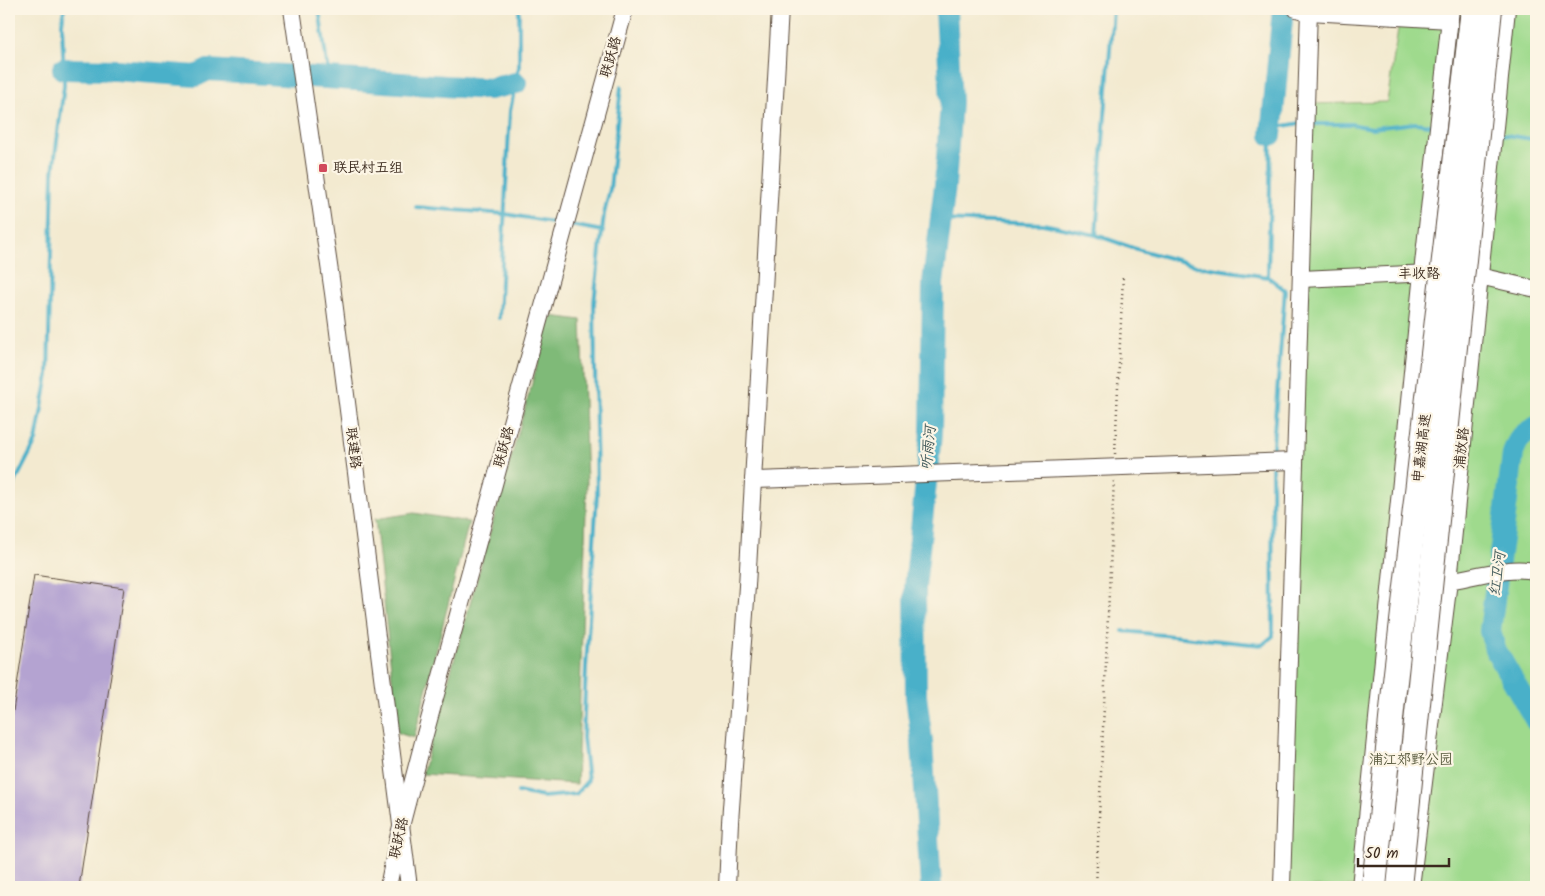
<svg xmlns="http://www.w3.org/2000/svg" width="1545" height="896" font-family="Kalam,'LXGW WenKai TC',sans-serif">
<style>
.green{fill:#9fda8d;stroke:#6d8256}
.forest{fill:#7fba78;stroke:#5d724b}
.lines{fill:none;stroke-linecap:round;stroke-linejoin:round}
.stream{stroke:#4ab0c9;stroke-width:4}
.river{stroke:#4ab0c9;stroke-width:22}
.building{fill:#b4a3d1}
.minor-casing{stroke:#574739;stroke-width:18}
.path{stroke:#574739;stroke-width:2.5;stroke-dasharray:1 4;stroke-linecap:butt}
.minor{stroke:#fff;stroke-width:16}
.highway-bridge-casing{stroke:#574739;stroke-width:26;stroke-linecap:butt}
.highway-bridge{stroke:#fff;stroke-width:24}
.poi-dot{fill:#d1495b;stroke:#fcf5e5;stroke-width:2}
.labels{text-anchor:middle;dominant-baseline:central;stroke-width:4.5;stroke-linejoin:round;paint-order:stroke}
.street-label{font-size:14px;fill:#3b2a1e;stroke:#fcf5e5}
.poi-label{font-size:14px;fill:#3b2a1e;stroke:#fcf5e5;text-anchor:start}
.park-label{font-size:14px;fill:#54563a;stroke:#fcf5e5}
.water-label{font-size:15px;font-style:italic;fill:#40595a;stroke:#fcf5e5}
</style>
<rect width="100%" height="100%" fill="#fcf5e5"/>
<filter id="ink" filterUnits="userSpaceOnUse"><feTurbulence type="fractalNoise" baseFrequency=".02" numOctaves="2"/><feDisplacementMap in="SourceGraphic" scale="10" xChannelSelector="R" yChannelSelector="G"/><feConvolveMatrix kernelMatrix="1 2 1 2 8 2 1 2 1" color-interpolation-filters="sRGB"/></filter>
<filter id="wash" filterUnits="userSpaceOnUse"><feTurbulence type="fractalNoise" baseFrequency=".0096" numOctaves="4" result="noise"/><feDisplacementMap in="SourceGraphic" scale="20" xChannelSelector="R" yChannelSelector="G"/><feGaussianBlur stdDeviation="1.12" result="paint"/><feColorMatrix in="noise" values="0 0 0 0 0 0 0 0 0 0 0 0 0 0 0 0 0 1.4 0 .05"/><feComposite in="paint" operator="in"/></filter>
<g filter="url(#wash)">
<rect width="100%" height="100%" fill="#f3ead0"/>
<path class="green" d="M 1401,9 L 1536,9 L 1536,887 L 1279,887 L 1310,104 L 1387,102 Z"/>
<g class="forest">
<path d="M 551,316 L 581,320 L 587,482 L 577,784 L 422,774 Z"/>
<path d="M 414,513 L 469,522 L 414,738 L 398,733 L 375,519 Z"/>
</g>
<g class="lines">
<g class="stream">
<path d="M 319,9 L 329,78"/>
<path d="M 1310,124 L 1350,124 L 1372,128 L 1416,123 L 1435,126"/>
<path d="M 1499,134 L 1532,139 L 1536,137"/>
<path d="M 416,207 L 505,214 L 563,224"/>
<path d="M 941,220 L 1043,224 L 1096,235 L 1133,248 L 1198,266 L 1268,277 L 1271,135 L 1278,127 L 1301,123"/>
<path d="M 570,225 L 603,231"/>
<path d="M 1096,235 L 1113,9"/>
<path d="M 1268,277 L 1285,290 L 1272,458"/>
<path d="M 499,318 L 510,111 L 519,67 L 519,9"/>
<path d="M 9,505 L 13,486 L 36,441 L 48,375 L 53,173 L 64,85 L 62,23 L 64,9"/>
<path d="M 1123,631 L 1262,645 L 1273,636 L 1272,467"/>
<path d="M 518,792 L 543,797 L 576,794 L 588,780 L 583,738 L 586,667 L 597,494 L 594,303 L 604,214 L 610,189 L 621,87"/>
</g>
<g class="river">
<path d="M 63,69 L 115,70 L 196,76 L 208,70 L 238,72 L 489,89 L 516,83"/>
<path d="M 1271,135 L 1283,9"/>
<path d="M 1536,427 C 1522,434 1517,439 1513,454 L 1490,631 L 1495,649 L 1536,721"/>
<path d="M 931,887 L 922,742 L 916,696 L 915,588 L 931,434 L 933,283 L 945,185 L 951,102 L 946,9"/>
</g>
</g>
<g id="blocks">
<path class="building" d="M 34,575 L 124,588 L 79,887 L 34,887 L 9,884 L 9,737 Z"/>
</g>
</g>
<g filter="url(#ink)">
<use href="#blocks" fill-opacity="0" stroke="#574739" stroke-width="1"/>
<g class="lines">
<g class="minor-casing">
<g id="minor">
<path d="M 292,9 L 333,293 L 409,887"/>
<path d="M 1296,9 L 1309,12 L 1450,20"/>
<path d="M 1470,276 L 1479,276 L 1536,289"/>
<path d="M 1301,279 L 1431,273"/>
<path d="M 753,480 L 1295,461"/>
<path d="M 1449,581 C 1473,577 1514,564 1536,572 L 1536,574"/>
<path d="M 388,887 L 398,838 L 424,738 L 625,9"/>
<path d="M 727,887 L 730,822 L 747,586 L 780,9"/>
<path d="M 1282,887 L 1309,9"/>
<path d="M 1360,887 L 1422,273 L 1451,9"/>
<path d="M 1411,887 L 1449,581 L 1507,9"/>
</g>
</g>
<g class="path">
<path d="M 1115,454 L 1123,276"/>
<path d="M 1096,887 L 1114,479"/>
</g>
<use href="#minor" class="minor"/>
<g class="highway-bridge-casing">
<g id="highway-bridge">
<path d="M 1374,887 L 1394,690 L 1473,9"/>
<path d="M 1399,887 L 1490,9"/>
</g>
</g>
<use href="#highway-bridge" class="highway-bridge"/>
</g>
</g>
<rect class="poi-dot" x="318" y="163" width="10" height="10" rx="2.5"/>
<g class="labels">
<g class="street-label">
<text transform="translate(611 57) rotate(-74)">联跃路</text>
<text x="1419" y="274">丰收路</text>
<text transform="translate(504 447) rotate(-75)">联跃路</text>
<text transform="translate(353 448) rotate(83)">联建路</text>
<text transform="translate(1422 448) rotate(-83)">申嘉湖高速</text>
<text transform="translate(1462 448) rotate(-84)">浦放路</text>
<text transform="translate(399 838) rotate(-77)">联跃路</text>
</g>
<g class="poi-label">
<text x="333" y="168">联民村五组</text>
</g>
<g class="park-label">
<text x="1411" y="760">浦江郊野公园</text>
</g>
<g class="water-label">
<text transform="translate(929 448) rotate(-85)">听雨河</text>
<text transform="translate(1498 574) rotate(-83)">红卫河</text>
</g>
</g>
<rect width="1545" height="896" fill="none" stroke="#fcf5e5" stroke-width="30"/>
<path d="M1358 858v8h91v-8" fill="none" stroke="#3b2a1e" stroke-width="2.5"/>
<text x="1365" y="858" font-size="15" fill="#3b2a1e" stroke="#fcf5e5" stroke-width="4" paint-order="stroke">50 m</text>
</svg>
